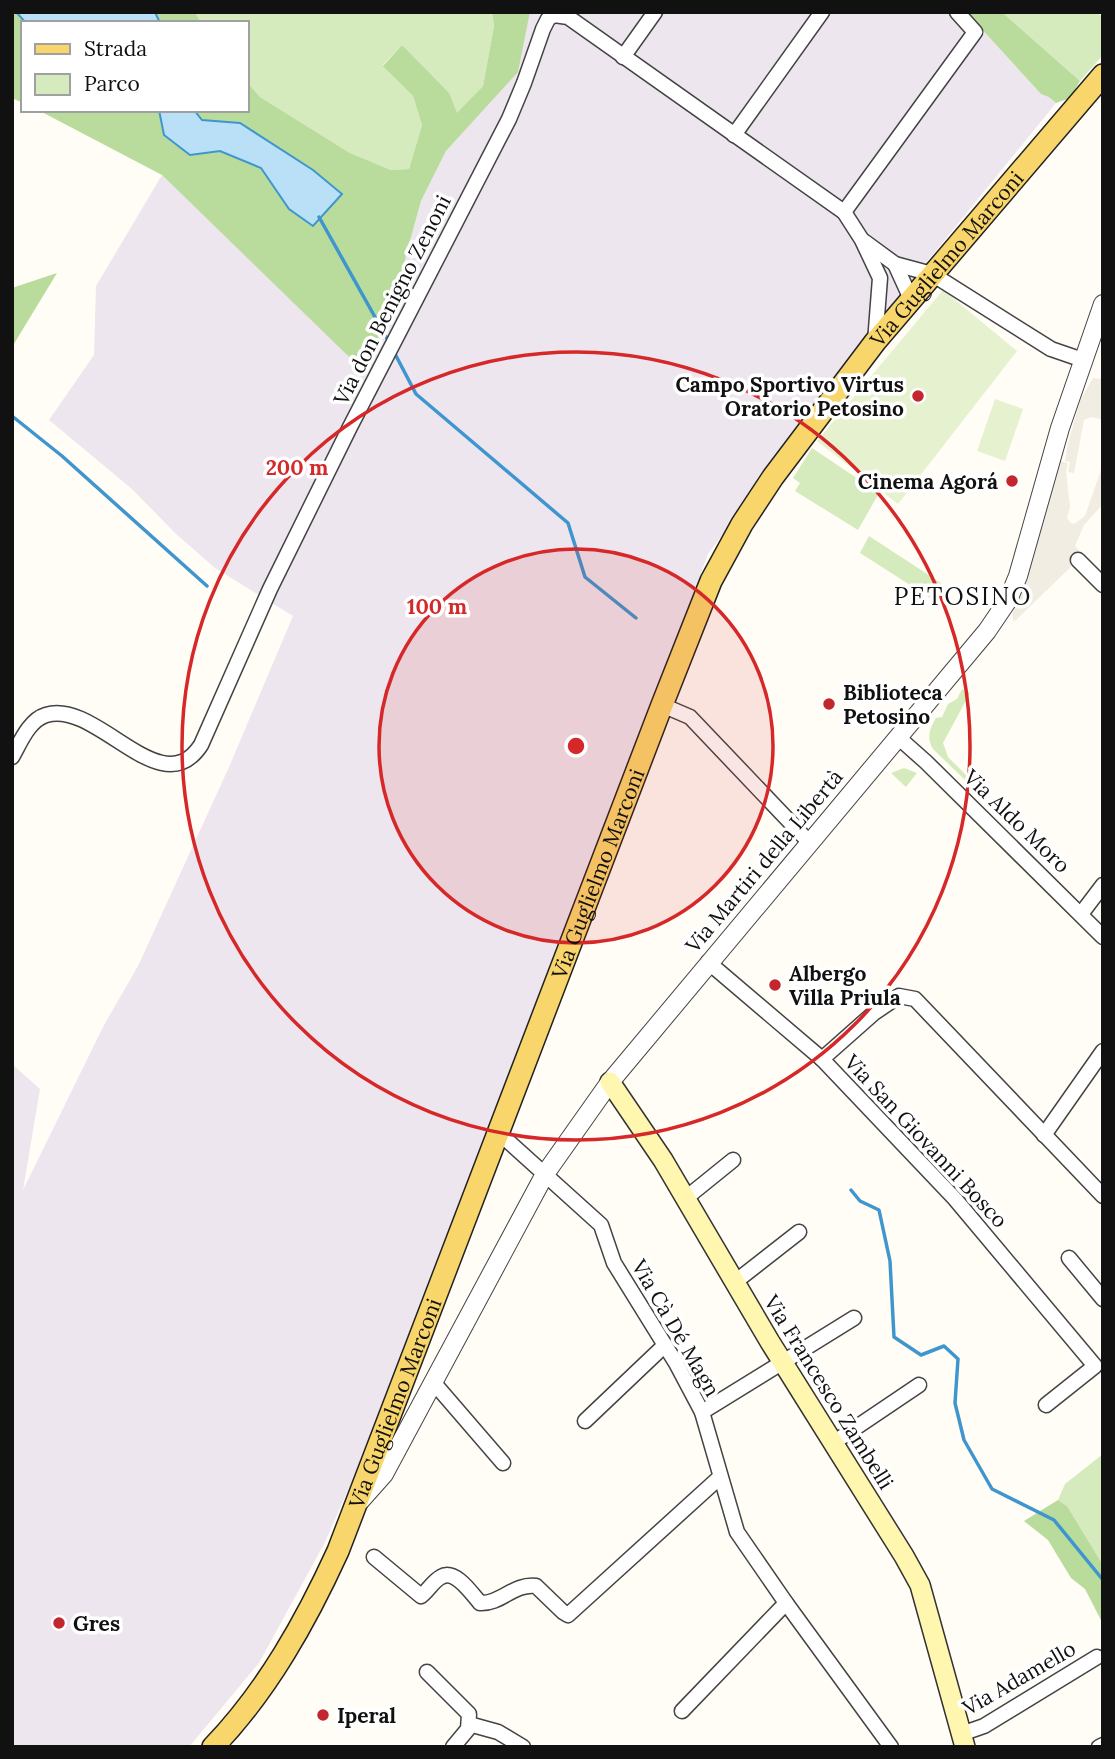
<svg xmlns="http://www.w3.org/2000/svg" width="1115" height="1759" font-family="Lora,serif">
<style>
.industrial{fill:#eee6ef}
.green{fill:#d5ebbd}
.forest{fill:#b9dc9c}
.pitch{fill:#e6f2cf}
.plaza{fill:#f1ede2}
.water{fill:#b9e0f7;stroke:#3f96cf;stroke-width:2}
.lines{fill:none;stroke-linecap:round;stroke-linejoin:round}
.stream{stroke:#3f96cf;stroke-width:3.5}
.minor-casing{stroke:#444;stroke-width:17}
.tertiary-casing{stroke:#444;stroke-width:20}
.secondary-casing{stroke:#333;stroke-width:22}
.primary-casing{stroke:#222;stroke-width:24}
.minor{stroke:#fff;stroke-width:14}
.tertiary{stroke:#fff;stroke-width:18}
.secondary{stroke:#fff6b0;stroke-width:19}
.primary{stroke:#f9d66b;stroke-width:21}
.ring{fill:none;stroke:#d62828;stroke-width:3.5}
.poi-dot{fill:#c4262e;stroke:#fff;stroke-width:2.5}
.labels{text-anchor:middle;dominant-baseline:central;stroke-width:7;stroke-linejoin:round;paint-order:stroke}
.street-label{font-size:21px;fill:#111;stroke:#fff}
.poi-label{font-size:21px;font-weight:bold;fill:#111;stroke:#fff;text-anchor:start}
.quarter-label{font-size:24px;letter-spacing:2px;fill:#111;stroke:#fff}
.centre{fill:#d62828;stroke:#fff;stroke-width:3.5}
.ring-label{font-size:21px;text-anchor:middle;font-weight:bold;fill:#d62828;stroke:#fff;stroke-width:7;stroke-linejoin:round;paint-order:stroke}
</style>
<rect width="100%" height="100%" fill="#fffdf5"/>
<path class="industrial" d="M 530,12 L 966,12 L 1041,94 L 1049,96 L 1056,103 L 926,263 L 708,554 L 379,1421 L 324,1544 L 259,1663 L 189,1747 L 12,1747 L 12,1064 L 40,1089 L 23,1190 L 104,1025 L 138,966 L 229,767 L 293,616 L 215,568 L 175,533 L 132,489 L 49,420 L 94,355 L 96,286 L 162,175 L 361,367 L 399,295 L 406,255 L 421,201 L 446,151 L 517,72 Z"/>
<g class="green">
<path d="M 195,12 L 492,12 L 494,26 L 483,86 L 457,114 L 402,45 L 383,65 L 413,96 L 422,125 L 409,169 L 391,170 L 350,153 L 260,97 L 247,82 L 247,23 L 201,23 Z"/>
<path d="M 1002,12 L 1097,12 L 1103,18 L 1103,55 L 1080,81 Z"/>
<path d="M 812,448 L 879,493 L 858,530 L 795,491 L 800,483 L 793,478 Z"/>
<path d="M 869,536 L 944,585 L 935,601 L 860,553 Z"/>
<path d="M 962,689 L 970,693 L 943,743 L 948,757 L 969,778 L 966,781 L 933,749 C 926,738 930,728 936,718 L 942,717 L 948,704 L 957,699 Z"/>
<path d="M 904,768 L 917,773 L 906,787 L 891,773 Z"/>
<path d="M 1103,1454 L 1103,1565 L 1067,1506 L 1058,1500 L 1065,1484 Z"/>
</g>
<g class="forest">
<path d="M 12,12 L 16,12 L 26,23 L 23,23 L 23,103 L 12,98 Z"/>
<path d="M 155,12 L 195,12 L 201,23 L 160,23 Z"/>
<path d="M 492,12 L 530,12 L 518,72 L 446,151 L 421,201 L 406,255 L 399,295 L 368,367 L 361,367 L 344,352 L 162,175 L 38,110 L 159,110 L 164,135 L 190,155 L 220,151 L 261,168 L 289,209 L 313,226 L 341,194 L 313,170 L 240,123 L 202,120 L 194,110 L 247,110 L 247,82 L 260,97 L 350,153 L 391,170 L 409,169 L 422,125 L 413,96 L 383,66 L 402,45 L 449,93 L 457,113 L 483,86 L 494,26 Z"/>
<path d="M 966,12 L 1002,12 L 1080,81 L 1070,98 L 1056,103 L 1049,97 L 1041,94 Z"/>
<path d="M 57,273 L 12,347 L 12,288 Z"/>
<path d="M 1058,1500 L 1067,1506 L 1103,1565 L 1103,1624 L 1085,1589 L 1071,1578 L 1048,1540 L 1024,1521 Z"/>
</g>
<g class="pitch">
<path d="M 943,290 L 1017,351 L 898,504 L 817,441 Z"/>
<path d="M 995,399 L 1023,409 L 1005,461 L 977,451 Z"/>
</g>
<g class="plaza">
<path d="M 1093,378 L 1103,379 L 1103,420 L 1091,417 L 1084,420 L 1074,473 L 1068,472 L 1070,462 L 1065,461 L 1068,443 L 1080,401 Z"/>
<path d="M 1060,461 L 1068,463 L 1066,471 L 1070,507 L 1067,518 L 1071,523 L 1074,524 L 1085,516 L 1103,464 L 1103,504 L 1084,525 L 1075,546 L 1080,551 L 1077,555 L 1076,562 L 1014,622 L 1012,615 Z"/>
</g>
<g class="water">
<path d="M 16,12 L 155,12 L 160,23 L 26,23 Z"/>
<path d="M 159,110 L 194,110 L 202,120 L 240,123 L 313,170 L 342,194 L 313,226 L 289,209 L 261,168 L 220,151 L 190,155 L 164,135 Z"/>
</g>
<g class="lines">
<g class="stream">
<path d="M 319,217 L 389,342"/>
<path d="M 394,352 L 416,394 L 568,523 L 585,577 L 636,618"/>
<path d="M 12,416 L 62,456 L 207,586"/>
<path d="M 851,1190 L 860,1201 L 879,1210 L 890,1261 L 894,1337 L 921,1355 L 944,1346 L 958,1359 L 955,1403 L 964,1440 L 992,1489 L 1054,1520 L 1103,1580"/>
</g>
<g class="minor-casing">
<g id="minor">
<path d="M 623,57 L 655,12"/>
<path d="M 734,135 L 822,12"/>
<path d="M 844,212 L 975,32 L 957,12"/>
<path d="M 865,242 L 895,264 L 932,274 L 1051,349 L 1083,360"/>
<path d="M 895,264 L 911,299"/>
<path d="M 1078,560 L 1103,585"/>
<path d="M 662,705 L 690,717 L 809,842"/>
<path d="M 899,738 L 926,762 L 1103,937"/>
<path d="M 12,757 C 20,743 29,720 46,715 C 97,699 161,806 201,745 L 270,589 L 350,427 L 509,119 L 524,83 L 543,29 L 548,19 L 554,15 L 568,17 L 844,212 L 862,240 L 880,278 L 875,342"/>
<path d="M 1081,914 L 1103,885"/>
<path d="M 708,962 L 822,1059 L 955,1199 L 1095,1366 L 1046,1405"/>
<path d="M 822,1059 L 874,1013 L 899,996 L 915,999 L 1103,1196"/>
<path d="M 499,1133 L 601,1225 L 614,1263 L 676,1363 L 702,1412 L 737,1532 L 786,1603 L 891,1747"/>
<path d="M 1044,1135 L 1103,1051"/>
<path d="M 686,1198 L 733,1160"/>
<path d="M 1069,1258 L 1103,1299"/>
<path d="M 735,1282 L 799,1232"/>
<path d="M 434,1383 L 503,1463"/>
<path d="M 702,1412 L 854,1318"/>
<path d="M 585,1421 L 665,1345"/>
<path d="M 833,1443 L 919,1385"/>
<path d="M 374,1557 L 421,1596 C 428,1591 433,1581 441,1577 C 455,1568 472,1594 480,1603 C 501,1604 514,1583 536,1586 L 563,1612 L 568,1615 L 720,1477"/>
<path d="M 427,1672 L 469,1714 L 468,1729 L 453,1747"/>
<path d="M 682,1711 L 786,1603"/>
<path d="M 469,1724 L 498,1732 L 523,1747"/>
<path d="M 961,1734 L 984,1726 L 1097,1657"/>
<path d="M 1099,1747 L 1103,1745"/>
</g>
</g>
<g class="tertiary-casing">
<path id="tertiary" d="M 360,1501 L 384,1474 L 545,1174 L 610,1082 L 987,631 L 1008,600 L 1018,576 L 1060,428 L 1103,304"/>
</g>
<g class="secondary-casing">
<path id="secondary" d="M 610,1082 L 663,1160 L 770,1342 L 904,1556 L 920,1585 L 965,1747"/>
</g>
<g class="primary-casing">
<g id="primary">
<path id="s1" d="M 213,1747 C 267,1691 306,1621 338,1551 L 662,705 L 711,581 L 742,524 L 773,477 L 875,342 L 1103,75"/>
</g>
</g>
<use href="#minor" class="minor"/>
<use href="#tertiary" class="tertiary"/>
<use href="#secondary" class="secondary"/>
<use href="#primary" class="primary"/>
</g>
<circle cx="576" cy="746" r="197" fill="#d62828" fill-opacity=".12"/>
<g class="ring">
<circle cx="576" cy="746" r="197"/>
<circle cx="576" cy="746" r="394"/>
</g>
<g class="poi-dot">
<circle cx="918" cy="396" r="7"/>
<circle cx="1012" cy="481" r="7"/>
<circle cx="829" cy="704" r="7"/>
<circle cx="775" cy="985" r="7"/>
<circle cx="59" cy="1623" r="7"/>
<circle cx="323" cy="1715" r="7"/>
</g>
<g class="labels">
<g class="street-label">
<text stroke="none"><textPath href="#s1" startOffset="1673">Via Guglielmo Marconi</textPath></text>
<text transform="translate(392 300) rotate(-63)">Via don Benigno Zenoni</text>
<text transform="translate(1017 821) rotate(44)">Via Aldo Moro</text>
<text transform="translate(764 861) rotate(-50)">Via Martiri della Libertà</text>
<text stroke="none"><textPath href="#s1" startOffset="959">Via Guglielmo Marconi</textPath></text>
<text transform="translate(926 1141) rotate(47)">Via San Giovanni Bosco</text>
<text transform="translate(676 1328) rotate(60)">Via Cà Dé Magn</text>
<text transform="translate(829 1392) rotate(58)">Via Francesco Zambelli</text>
<text stroke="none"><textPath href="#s1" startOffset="392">Via Guglielmo Marconi</textPath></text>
<text transform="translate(1019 1678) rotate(-30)">Via Adamello</text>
</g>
<g class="poi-label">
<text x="904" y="384" text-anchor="end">Campo Sportivo Virtus<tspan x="904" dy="24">Oratorio Petosino</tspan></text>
<text x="998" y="481" text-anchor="end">Cinema Agorá</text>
<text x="843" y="692">Biblioteca<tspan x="843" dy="24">Petosino</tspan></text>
<text x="789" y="973">Albergo<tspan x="789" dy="24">Villa Priula</tspan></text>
<text x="73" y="1623">Gres</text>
<text x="337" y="1715">Iperal</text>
</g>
<g class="quarter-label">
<text x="963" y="596">PETOSINO</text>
</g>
</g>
<circle cx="576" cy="746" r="10" class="centre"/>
<g class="ring-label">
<text x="297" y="475">200 m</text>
<text x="437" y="614">100 m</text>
</g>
<rect width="1115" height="1759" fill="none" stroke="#111111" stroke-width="28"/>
<rect x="21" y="21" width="228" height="91" fill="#ffffff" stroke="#a0a0a0" stroke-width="2"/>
<rect x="35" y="44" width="35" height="10" fill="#f9d66b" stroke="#a0a0a0" stroke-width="2"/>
<text x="84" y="56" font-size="21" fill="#111111">Strada</text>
<rect x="35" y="74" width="35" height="21" fill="#d5ebbd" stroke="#a0a0a0" stroke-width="2"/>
<text x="84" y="91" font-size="21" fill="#111111">Parco</text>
</svg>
